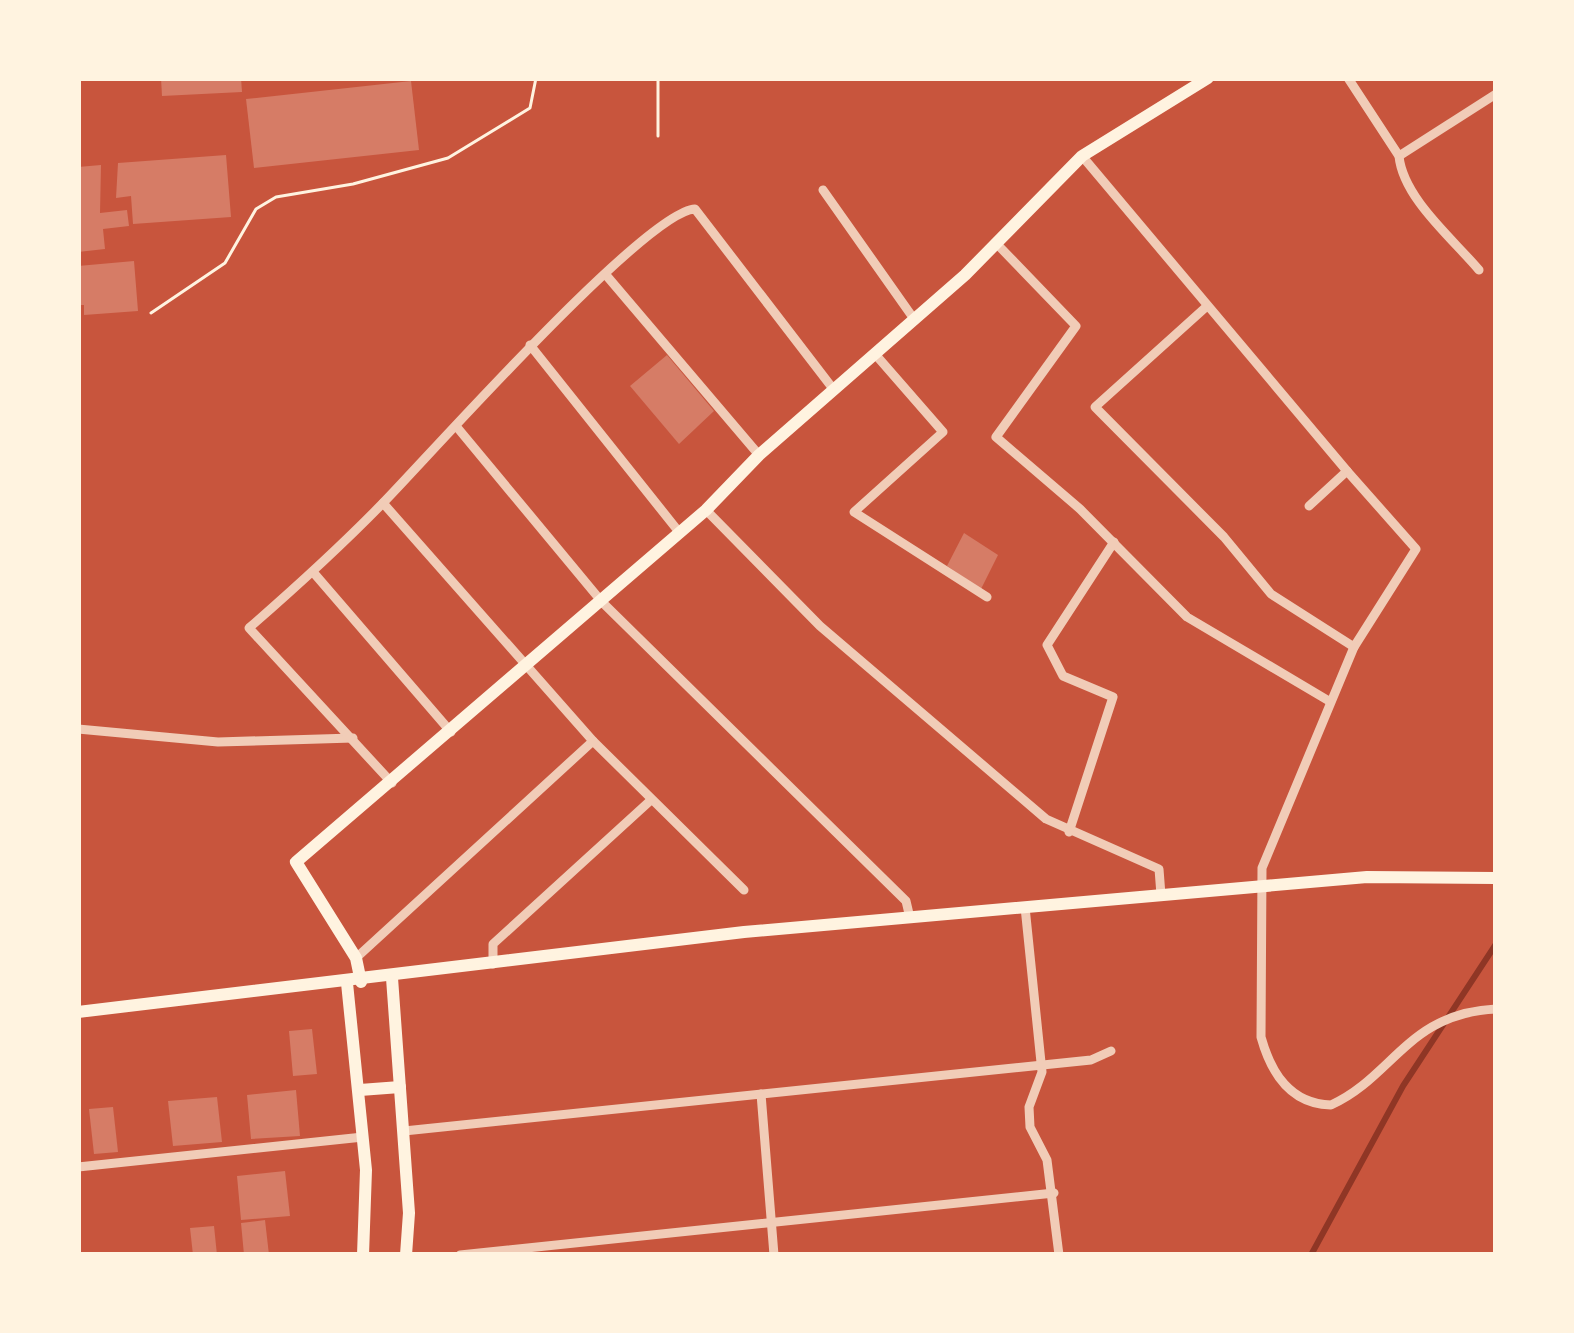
<svg xmlns="http://www.w3.org/2000/svg" width="1574" height="1333" font-family="Roboto,sans-serif">
<style>
.lines{fill:none;stroke-linecap:round;stroke-linejoin:round}
.stream{stroke:#8f3625;stroke-width:6}
.building{fill:#d67c66}
.path{stroke:#fff3e0;stroke-width:3}
.minor{stroke:#f1ccb7;stroke-width:9}
.secondary{stroke:#fff3e0;stroke-width:12}
</style>
<rect width="100%" height="100%" fill="#c8553d"/>
<g class="lines">
<path class="stream" d="M 1311,1255 L 1403,1086 L 1496,944"/>
</g>
<g class="building">
<path d="M 161,78 L 241,78 L 242,92 L 162,96 Z"/>
<path d="M 411,81 L 419,150 L 254,168 L 246,99 Z"/>
<path d="M 226,155 L 231,217 L 133,224 L 131,196 L 116,198 L 118,163 Z"/>
<path d="M 101,165 L 100,213 L 127,210 L 129,226 L 103,229 L 105,249 L 78,252 L 78,167 Z"/>
<path d="M 134,261 L 138,311 L 84,315 L 84,305 L 78,305 L 78,266 Z"/>
<path d="M 667,355 L 714,411 L 679,444 L 630,386 Z"/>
<path d="M 964,533 L 998,555 L 981,589 L 947,566 Z"/>
<path d="M 312,1029 L 317,1074 L 293,1076 L 289,1031 Z"/>
<path d="M 296,1090 L 300,1136 L 251,1139 L 247,1095 Z"/>
<path d="M 217,1097 L 222,1142 L 173,1146 L 168,1101 Z"/>
<path d="M 113,1107 L 118,1152 L 94,1154 L 89,1109 Z"/>
<path d="M 285,1171 L 290,1216 L 241,1220 L 237,1176 Z"/>
<path d="M 265,1220 L 269,1255 L 244,1255 L 241,1223 Z"/>
<path d="M 214,1226 L 217,1255 L 193,1255 L 190,1228 Z"/>
</g>
<g class="lines">
<g class="path">
<path d="M 658,78 L 658,136"/>
<path d="M 151,313 L 225,263 L 256,209 L 276,197 L 353,184 L 448,158 L 530,108 L 536,78"/>
</g>
<g class="minor">
<path d="M 1348,78 L 1399,156 C 1403,198 1453,239 1479,270"/>
<path d="M 1082,156 L 1347,471 L 1309,506"/>
<path d="M 1399,156 L 1496,94"/>
<path d="M 823,190 L 914,319"/>
<path d="M 996,243 L 1076,326 L 996,437 L 1080,509 L 1187,617 L 1329,701"/>
<path d="M 606,275 L 759,455"/>
<path d="M 1206,307 L 1095,407 L 1224,537 L 1271,594 L 1354,647 L 1416,549 L 1347,471"/>
<path d="M 530,345 L 679,532"/>
<path d="M 875,354 L 943,432 L 854,512 L 987,597"/>
<path d="M 456,426 L 602,602 L 906,901 L 910,918"/>
<path d="M 383,503 L 593,741 L 744,890"/>
<path d="M 706,510 L 820,626 L 1046,819 L 1159,869 L 1161,895"/>
<path d="M 313,572 L 451,732"/>
<path d="M 1354,647 L 1262,868 L 1261,1037 C 1271,1073 1290,1104 1331,1105 C 1393,1077 1408,1013 1496,1009"/>
<path d="M 78,729 L 218,742 L 353,738"/>
<path d="M 392,783 L 249,628 C 295,588 340,547 383,503 C 430,455 646,211 695,209 L 834,390"/>
<path d="M 1069,832 L 1113,697 L 1063,676 L 1047,645 L 1114,542"/>
<path d="M 1025,907 L 1042,1072 L 1029,1107 L 1030,1127 L 1047,1160 L 1059,1255"/>
<path d="M 356,958 L 593,741"/>
<path d="M 493,964 L 493,944 L 651,800"/>
<path d="M 761,1094 L 774,1255"/>
<path d="M 404,1131 L 1091,1060 L 1111,1051"/>
<path d="M 78,1167 L 363,1137"/>
<path d="M 460,1255 L 1054,1193"/>
</g>
<g class="secondary">
<path d="M 392,978 L 409,1213 L 406,1255"/>
<path d="M 361,982 L 356,958 L 296,862 L 706,510 L 759,455 L 965,275 L 1082,156 L 1208,78"/>
<path d="M 347,983 L 366,1170 L 363,1255"/>
<path d="M 78,1012 L 744,932 L 1367,877 L 1496,878"/>
<path d="M 360,1090 L 400,1087"/>
</g>
</g>
<rect width="1574" height="1333" fill="none" stroke="#fff3e0" stroke-width="162"/>
</svg>
